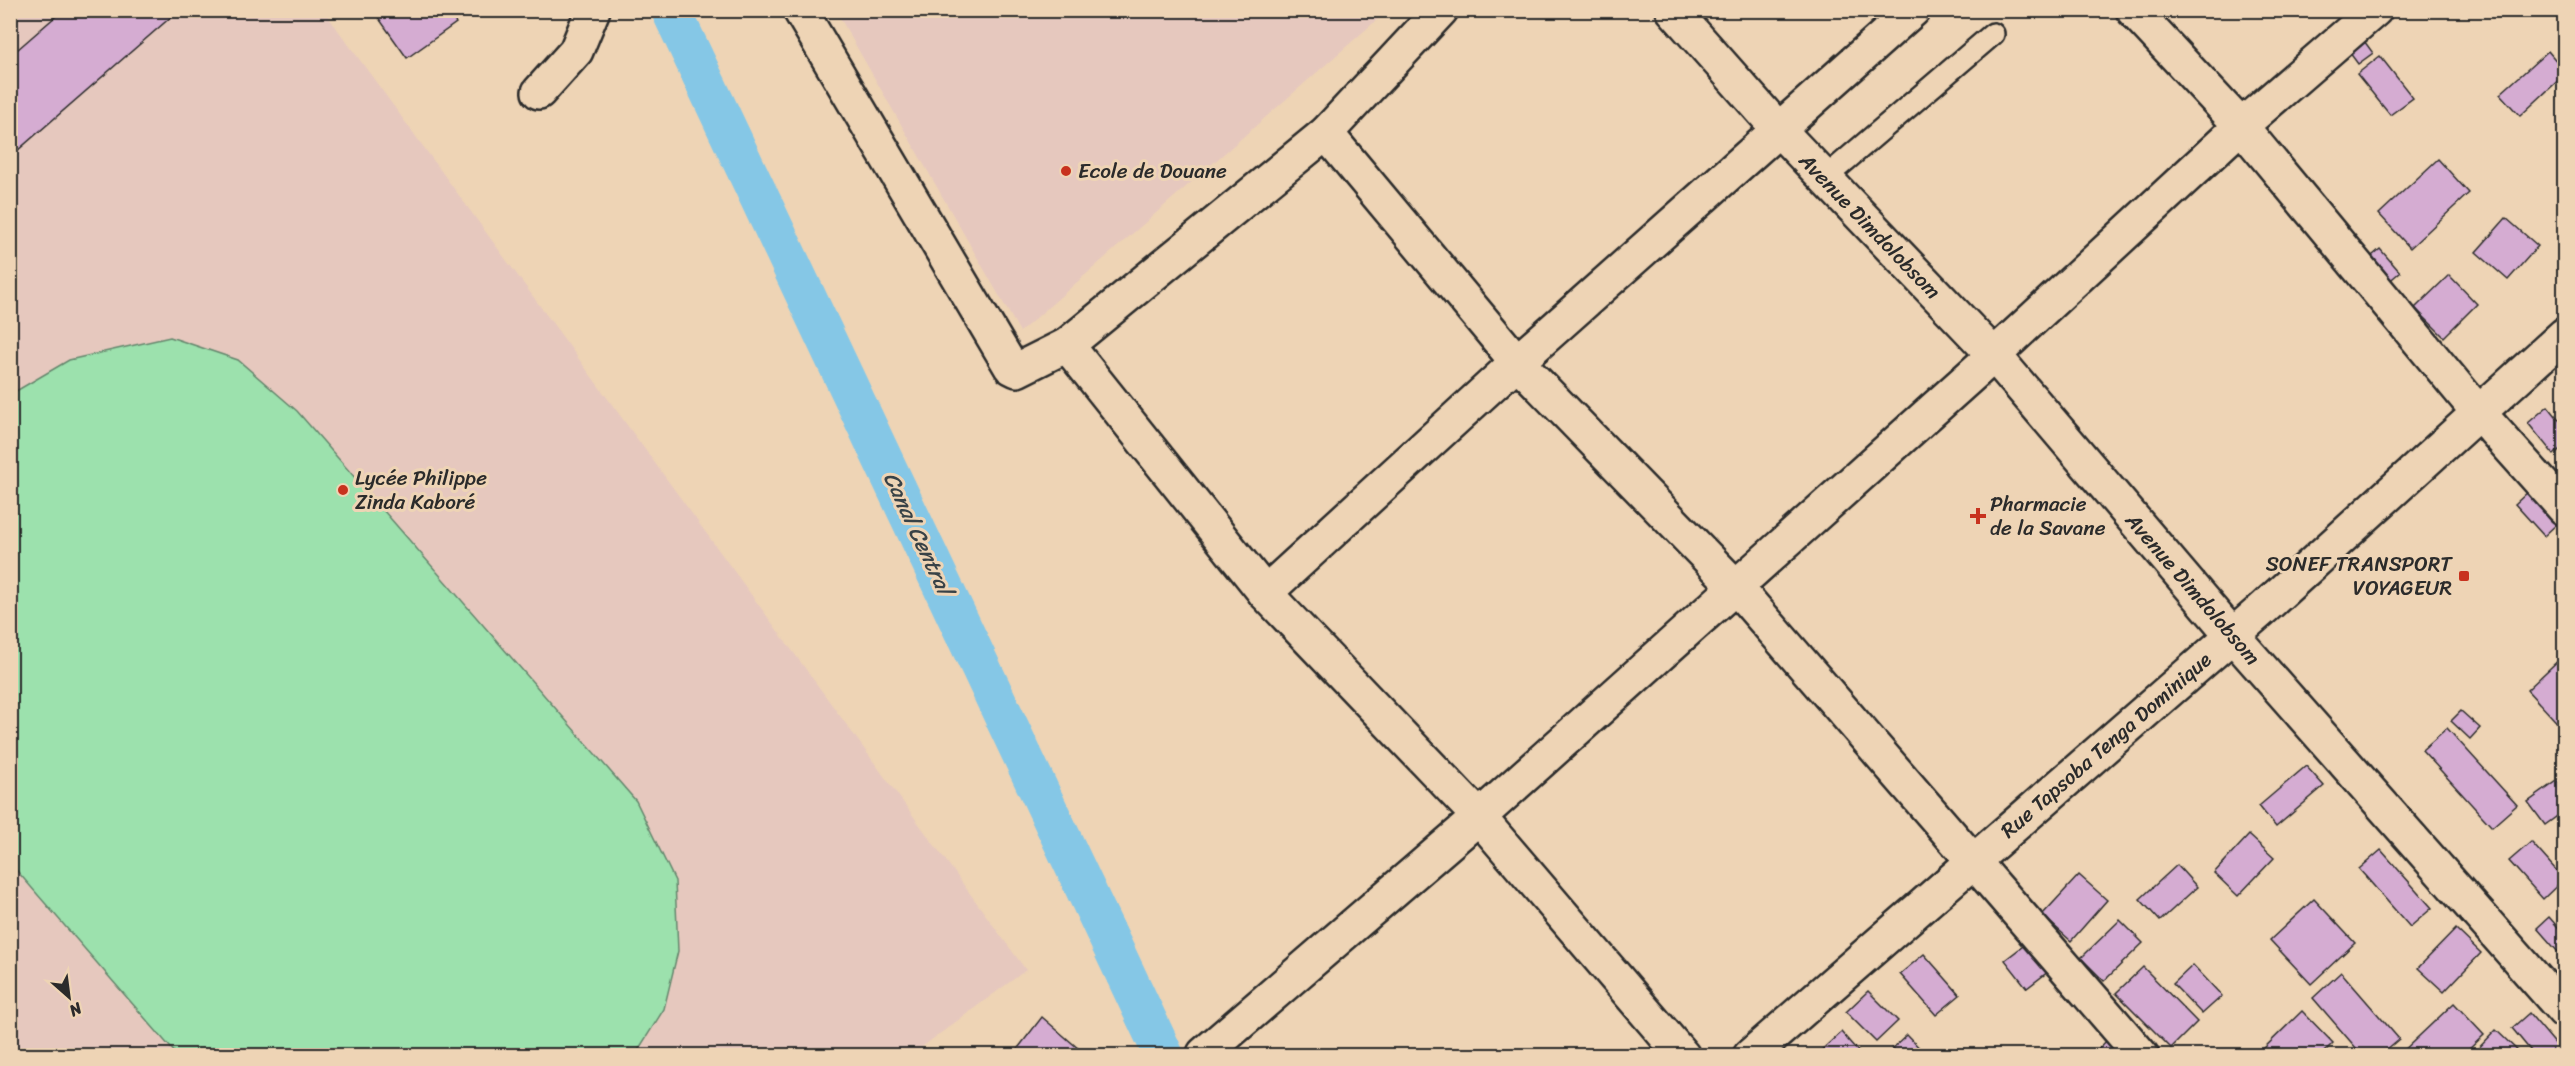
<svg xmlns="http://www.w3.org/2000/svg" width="2575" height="1066" font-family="Sriracha,sans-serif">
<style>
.built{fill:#e6c8be}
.green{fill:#9ce1ad;stroke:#64866c;stroke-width:1.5}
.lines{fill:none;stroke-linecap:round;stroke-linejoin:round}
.canal{stroke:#85c7e6;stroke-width:40}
.building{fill:#d5acd2;stroke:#2b2b2b;stroke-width:1.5}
.service-casing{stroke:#2b2b2b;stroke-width:26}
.minor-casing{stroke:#2b2b2b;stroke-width:38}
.service{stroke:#eed4b5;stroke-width:21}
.minor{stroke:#eed4b5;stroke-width:33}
.poi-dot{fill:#c8321e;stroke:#eed4b5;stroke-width:2}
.labels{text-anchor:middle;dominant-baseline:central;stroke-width:6;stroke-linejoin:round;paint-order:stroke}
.poi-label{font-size:21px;fill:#2b2b2b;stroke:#eed4b5;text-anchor:start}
.street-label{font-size:21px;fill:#2b2b2b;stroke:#eed4b5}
.water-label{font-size:22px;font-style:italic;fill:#384247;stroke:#eed4b5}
</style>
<rect width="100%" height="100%" fill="#eed4b5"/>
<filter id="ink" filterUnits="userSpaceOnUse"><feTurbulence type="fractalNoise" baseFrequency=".0167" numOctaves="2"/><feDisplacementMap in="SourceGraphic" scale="12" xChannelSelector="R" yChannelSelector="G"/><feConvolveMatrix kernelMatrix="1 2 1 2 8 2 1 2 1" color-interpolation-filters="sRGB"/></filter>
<g filter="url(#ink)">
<g class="built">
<path d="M 10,11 L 324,11 L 1026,970 L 911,1055 L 11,1055 Z"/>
<path d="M 836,11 L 1387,11 L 1020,332 Z"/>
</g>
<path class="green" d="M 170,337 L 238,360 L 297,411 L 636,801 L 675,881 L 678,951 L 664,1009 L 635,1055 L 177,1055 L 11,864 L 11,394 L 69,360 Z"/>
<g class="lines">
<path class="canal" d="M 671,10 L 1164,1056"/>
</g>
<g class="building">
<path d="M 63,10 L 179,10 L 10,157 L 10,56 Z"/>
<path d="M 373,10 L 455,10 L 450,14 L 456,23 L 407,58 Z"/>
<path d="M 2359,34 L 2373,53 L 2358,64 L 2344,45 Z"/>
<path d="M 2548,51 L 2564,70 L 2564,75 L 2520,116 L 2500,94 Z"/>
<path d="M 2380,56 L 2413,98 L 2390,115 L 2357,74 Z"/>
<path d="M 2438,159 L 2469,193 L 2410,248 L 2379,214 Z"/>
<path d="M 2506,218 L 2538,246 L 2508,280 L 2476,252 Z"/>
<path d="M 2380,249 L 2400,272 L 2386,284 L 2366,261 Z"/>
<path d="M 2449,275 L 2477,304 L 2444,337 L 2415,308 Z"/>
<path d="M 2548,406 L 2564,426 L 2564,445 L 2554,455 L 2528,423 Z"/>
<path d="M 2529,491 L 2558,523 L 2544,536 L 2515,504 Z"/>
<path d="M 2564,655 L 2564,730 L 2527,690 Z"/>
<path d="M 2461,711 L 2480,728 L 2470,739 L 2451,721 Z"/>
<path d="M 2447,728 L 2517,805 L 2492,827 L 2422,750 Z"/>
<path d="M 2306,766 L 2324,786 L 2276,827 L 2259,806 Z"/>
<path d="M 2564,776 L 2564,811 L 2545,825 L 2528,802 Z"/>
<path d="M 2249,835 L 2274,858 L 2238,896 L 2214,873 Z"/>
<path d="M 2531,842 L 2564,879 L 2543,899 L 2509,861 Z"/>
<path d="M 2381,850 L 2432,908 L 2410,927 L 2359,869 Z"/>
<path d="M 2177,865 L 2197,887 L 2160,921 L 2140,899 Z"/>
<path d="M 2079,875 L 2107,900 L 2071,941 L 2042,915 Z"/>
<path d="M 2314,899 L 2355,943 L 2311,984 L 2270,940 Z"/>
<path d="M 2549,917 L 2564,934 L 2564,946 L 2558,952 L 2537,928 Z"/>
<path d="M 2120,920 L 2143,943 L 2104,981 L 2081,958 Z"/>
<path d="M 2456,929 L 2481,953 L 2444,992 L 2418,968 Z"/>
<path d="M 2031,940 L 2053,968 L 2027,988 L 2005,960 Z"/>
<path d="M 1924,954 L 1960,995 L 1936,1015 L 1900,974 Z"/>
<path d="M 2193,965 L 2222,996 L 2202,1014 L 2173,984 Z"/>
<path d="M 2143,967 L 2197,1022 L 2171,1048 L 2116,993 Z"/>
<path d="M 2341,972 L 2399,1039 L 2379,1056 L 2363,1056 L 2313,998 Z"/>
<path d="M 1868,991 L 1898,1021 L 1876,1042 L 1846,1012 Z"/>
<path d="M 2454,1003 L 2484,1035 L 2462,1056 L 2398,1056 Z"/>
<path d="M 2302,1011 L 2333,1043 L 2320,1056 L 2256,1056 Z"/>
<path d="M 2529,1013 L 2558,1047 L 2549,1056 L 2535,1056 L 2512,1028 Z"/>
<path d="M 1042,1017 L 1087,1056 L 1012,1056 Z"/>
<path d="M 2496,1030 L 2521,1054 L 2519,1056 L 2471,1056 Z"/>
<path d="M 1841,1032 L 1862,1056 L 1815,1056 Z"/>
<path d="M 1907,1035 L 1927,1056 L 1898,1056 L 1892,1049 Z"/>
<path d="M 2107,1040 L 2123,1056 L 2092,1056 Z"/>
</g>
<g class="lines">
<g class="service-casing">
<path id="service" d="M 1825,178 L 1993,34"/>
</g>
<g class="minor-casing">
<g id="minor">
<path d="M 800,10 L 1011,367 L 1017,370 L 1067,345 L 1326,133 L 1441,10"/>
<path d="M 1673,10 L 1780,131 L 1994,355 L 2232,635 L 2564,1011"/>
<path d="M 2133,10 L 2241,126 L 2478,412 L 2564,508"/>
<path d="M 539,92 L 576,51 L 593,10"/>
<path d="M 1326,133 L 1517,362 L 1735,586 L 2142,1056"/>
<path d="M 1067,345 L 1265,593 L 1479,817 L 1683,1056"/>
<path d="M 1265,593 L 1517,362 L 1913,10"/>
<path d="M 1204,1054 L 1479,817 L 1994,355 L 2241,126 L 2375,10"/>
<path d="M 1750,1056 L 2265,607 L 2564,335"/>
</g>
</g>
<use href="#service" class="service"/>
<use href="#minor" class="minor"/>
</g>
</g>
<g class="poi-dot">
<circle cx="1066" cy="171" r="6"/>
<circle cx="343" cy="490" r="6"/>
<path d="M1975 507h6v6h6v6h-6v6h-6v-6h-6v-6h6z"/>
<rect x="2458" y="570" width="12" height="12" rx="3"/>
</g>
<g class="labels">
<g class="poi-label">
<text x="1078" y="171">Ecole de Douane</text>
<text x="355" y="478">Lycée Philippe<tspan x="355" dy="24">Zinda Kaboré</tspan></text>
<text x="1990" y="504">Pharmacie<tspan x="1990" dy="24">de la Savane</tspan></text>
<text x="2452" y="564" text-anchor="end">SONEF TRANSPORT<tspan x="2452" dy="24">VOYAGEUR</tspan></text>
</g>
<g class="street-label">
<text transform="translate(1870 226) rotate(46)">Avenue Dimdolobsom</text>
<text transform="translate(2193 589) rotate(49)">Avenue Dimdolobsom</text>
<text transform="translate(2106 745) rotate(-41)">Rue Tapsoba Tenga Dominique</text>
</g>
<g class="water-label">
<text transform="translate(918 533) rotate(65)">Canal Central</text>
</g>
</g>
<rect width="2575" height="1066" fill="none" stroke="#eed4b5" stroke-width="36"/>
<rect x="18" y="18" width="2539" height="1030" fill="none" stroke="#2b2b2b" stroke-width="2" filter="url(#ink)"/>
<g transform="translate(69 997) rotate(152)" stroke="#eed4b5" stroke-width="4.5" paint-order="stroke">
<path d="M0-4.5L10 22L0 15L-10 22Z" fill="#2b2b2b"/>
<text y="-9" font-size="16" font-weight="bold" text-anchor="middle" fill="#2b2b2b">N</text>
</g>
</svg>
